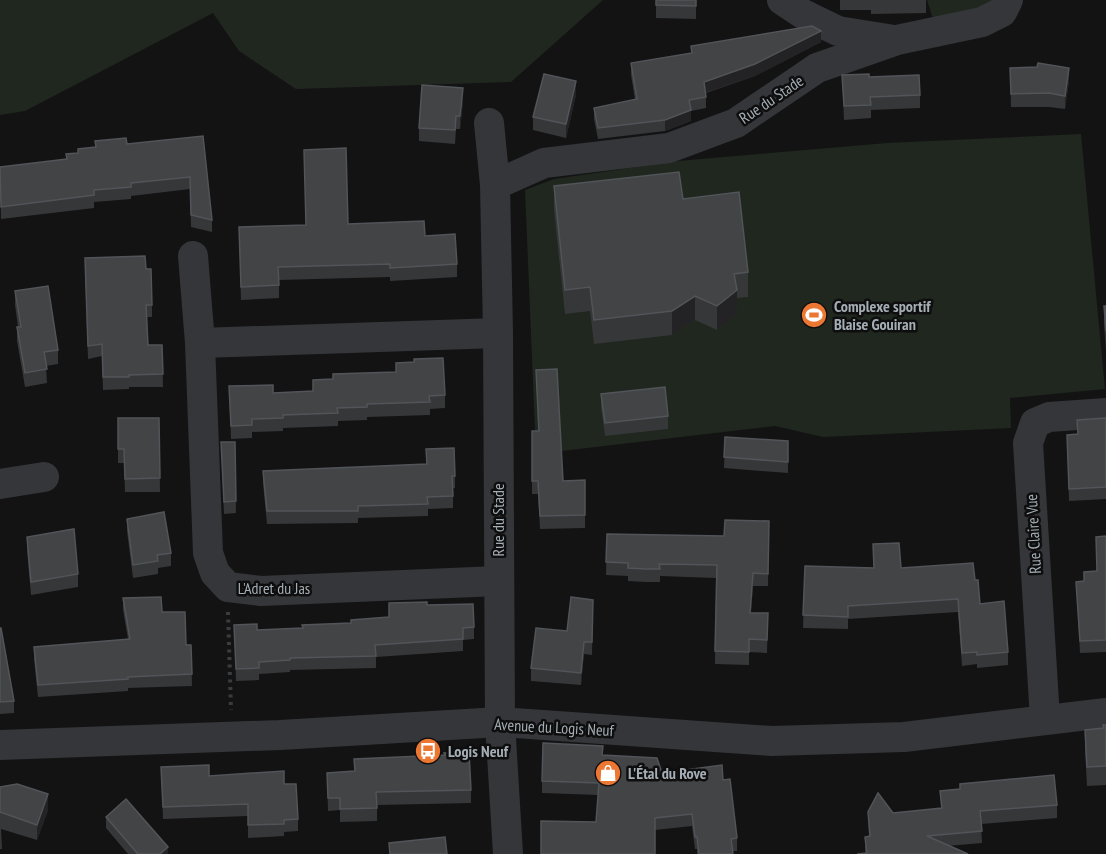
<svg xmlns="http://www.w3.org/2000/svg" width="1106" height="854" font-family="'PT Sans Narrow',sans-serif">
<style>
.green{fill:#20271f}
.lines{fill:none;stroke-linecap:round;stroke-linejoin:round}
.path{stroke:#3a3d40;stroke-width:4;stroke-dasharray:3 4.5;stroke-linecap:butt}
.minor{stroke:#343639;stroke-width:30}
.wall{fill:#363739}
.shaded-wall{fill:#232325}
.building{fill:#424446;stroke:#515458;stroke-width:1.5}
.labels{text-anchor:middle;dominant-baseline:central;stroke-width:5;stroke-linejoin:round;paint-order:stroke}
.street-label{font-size:16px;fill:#a4aeb4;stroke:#0e0e0f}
.poi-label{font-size:16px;font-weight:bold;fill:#a4aeb4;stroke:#0e0e0f;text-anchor:start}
</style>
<rect width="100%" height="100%" fill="#131314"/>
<g class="green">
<path d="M 0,0 L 603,0 L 511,82 L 296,89 L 239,51 L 213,13 L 25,111 L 0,115 Z"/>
<path d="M 927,0 L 1003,0 L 934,22 Z"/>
<path d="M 1081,134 L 1105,389 L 1010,398 L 1011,428 L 823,437 L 775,426 L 536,454 L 525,190 L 554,179 L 678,161 L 887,143 Z"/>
</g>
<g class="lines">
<path class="path" d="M 228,612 L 231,710"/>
<g class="minor">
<path d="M 782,0 L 803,14 L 838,31 L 894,40"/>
<path d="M 489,123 L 495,185 L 498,333 L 500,722 L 508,854"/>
<path d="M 495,185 L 544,163 L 669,148 L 736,123 L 817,68 L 897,40 L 982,22 L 1002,12 L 1008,0"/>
<path d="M 193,256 L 200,343 L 208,553 L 215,573 L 228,587 L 261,591 L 498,581"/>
<path d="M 200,343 L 498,333"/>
<path d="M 0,484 L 44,477"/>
<path d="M 1045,719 L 1028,443 L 1035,423 L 1049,417 L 1106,413"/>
<path d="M 0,745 L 280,735 L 500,722 L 772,741 L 904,737 L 1106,713"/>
</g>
</g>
<g class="wall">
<path d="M 656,0 L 696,0 L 696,19 L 656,18 Z"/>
<path d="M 840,0 L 926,0 L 926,13 L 871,14 L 871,10 L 840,10 Z"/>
<path d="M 821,42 L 755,76 L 706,93 L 706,108 L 691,111 L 691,121 L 665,131 L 598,139 L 594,119 L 594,108 L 635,100 L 631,75 L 631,63 L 691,53 L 691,46 Z"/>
<path d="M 1010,68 L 1069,81 L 1065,109 L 1049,107 L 1011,107 Z"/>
<path d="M 842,75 L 869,77 L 920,95 L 920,108 L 871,110 L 871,118 L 844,120 Z"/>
<path d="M 576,95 L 566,138 L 533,130 L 533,117 Z"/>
<path d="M 463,102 L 460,129 L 456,129 L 455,144 L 419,141 L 419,128 Z"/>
<path d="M 203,136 L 212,220 L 212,232 L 191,227 L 190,189 L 131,196 L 131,199 L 94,202 L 94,208 L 1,219 L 0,167 L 66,159 L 66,154 L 78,153 L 95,147 L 95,141 L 127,144 Z"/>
<path d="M 304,150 L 348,224 L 425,236 L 457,264 L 457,277 L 390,281 L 390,277 L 279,280 L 279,298 L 241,300 L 239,227 L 306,225 Z"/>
<path d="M 554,186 L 683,199 L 748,272 L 748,297 L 737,298 L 737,315 L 717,330 L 695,320 L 672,335 L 594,344 L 590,311 L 565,314 L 554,210 Z"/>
<path d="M 146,269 L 152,305 L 152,317 L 147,317 L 148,345 L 162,345 L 163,387 L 129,387 L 129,389 L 103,390 L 102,356 L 88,359 L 85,271 Z"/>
<path d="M 15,291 L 58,350 L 58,364 L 46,366 L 47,383 L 25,387 L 17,341 L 17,327 L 18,327 L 15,305 Z"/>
<path d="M 1104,306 L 1106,306 L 1106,350 L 1104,325 Z"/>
<path d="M 536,370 L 563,481 L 585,480 L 585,528 L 540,529 L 538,494 L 532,494 L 532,431 L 538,431 Z"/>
<path d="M 229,386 L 273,393 L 445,395 L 445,408 L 430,409 L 430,415 L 367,417 L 367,420 L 338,421 L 338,426 L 283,428 L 283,431 L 252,432 L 252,438 L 231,439 Z"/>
<path d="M 601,394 L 668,416 L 668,429 L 605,436 L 601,407 Z"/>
<path d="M 118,418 L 159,418 L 160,492 L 125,492 L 124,463 L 118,463 Z"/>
<path d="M 1106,418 L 1106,499 L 1069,501 L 1067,435 L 1077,435 L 1077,420 Z"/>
<path d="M 725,437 L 788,441 L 788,473 L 724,468 Z"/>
<path d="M 221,442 L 235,442 L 236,513 L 224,514 Z"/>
<path d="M 426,449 L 455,476 L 455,488 L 453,488 L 453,508 L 428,509 L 428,516 L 358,518 L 358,523 L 267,524 L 263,483 L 263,471 L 426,464 Z"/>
<path d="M 127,519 L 171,553 L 171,566 L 158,568 L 158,574 L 133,578 L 127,531 Z"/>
<path d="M 769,521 L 768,586 L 753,586 L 751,613 L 768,613 L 767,653 L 749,652 L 749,665 L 715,664 L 716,578 L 660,576 L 660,582 L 646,582 L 628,581 L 628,576 L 606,575 L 607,534 L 724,536 Z"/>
<path d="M 1106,536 L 1106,652 L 1080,653 L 1076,582 L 1084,581 L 1084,572 L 1096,571 Z"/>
<path d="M 27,537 L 78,574 L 78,587 L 31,595 L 27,550 Z"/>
<path d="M 873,544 L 901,568 L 975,580 L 980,604 L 1008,652 L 1008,665 L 977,668 L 977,664 L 962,666 L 958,612 L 848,619 L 848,629 L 803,628 L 805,566 L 874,568 Z"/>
<path d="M 123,598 L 162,612 L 186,645 L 191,645 L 192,686 L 128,688 L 128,691 L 38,697 L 34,659 L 34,647 L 128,639 L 123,610 Z"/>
<path d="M 593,600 L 592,655 L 584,654 L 581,685 L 531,681 L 531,668 L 567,631 Z"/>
<path d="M 427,605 L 474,627 L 474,639 L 463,640 L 463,651 L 376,657 L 376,668 L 290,670 L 290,672 L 259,674 L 259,680 L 236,681 L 234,625 L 257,630 L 303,628 L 351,623 L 389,617 Z"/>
<path d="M 0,628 L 14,701 L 14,713 L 0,714 Z"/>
<path d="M 1106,725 L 1106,785 L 1087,786 L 1085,749 L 1085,730 L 1103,728 Z"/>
<path d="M 603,755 L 662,773 L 723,780 L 737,838 L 737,851 L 733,851 L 733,854 L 697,854 L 697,849 L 695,849 L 692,826 L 655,830 L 596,822 L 598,795 L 542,793 L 542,781 Z"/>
<path d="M 354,759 L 471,790 L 471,803 L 377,805 L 377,821 L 340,822 L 340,810 L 328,811 L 327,773 L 354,771 Z"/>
<path d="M 161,767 L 209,776 L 284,784 L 298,819 L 298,831 L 284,832 L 284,836 L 248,838 L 248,816 L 163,819 Z"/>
<path d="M 0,787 L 48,810 L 37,840 L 1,829 L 2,849 L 0,849 Z"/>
<path d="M 940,791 L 1057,805 L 1057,818 L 981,824 L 982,843 L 865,853 L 865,837 L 869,836 L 868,812 L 893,813 L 941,808 Z"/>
<path d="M 106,817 L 168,854 L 128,854 L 106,828 Z"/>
</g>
<g class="shaded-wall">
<path d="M 821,31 L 821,42 L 755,76 L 704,93 L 704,82 Z"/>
<path d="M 1069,68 L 1069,81 L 1065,109 L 1065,96 Z"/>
<path d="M 576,81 L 576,95 L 566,138 L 566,124 Z"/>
<path d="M 463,88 L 463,102 L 460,129 L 460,116 Z"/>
<path d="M 691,110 L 691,121 L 665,131 L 665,120 Z"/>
<path d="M 737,290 L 737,315 L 717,330 L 717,306 Z"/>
<path d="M 695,296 L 695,320 L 672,335 L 672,311 Z"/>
<path d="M 753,573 L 753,586 L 750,625 L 750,613 Z"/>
<path d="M 584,642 L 584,654 L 581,685 L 581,673 Z"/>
<path d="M 48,794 L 48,810 L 37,840 L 37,825 Z"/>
<path d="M 168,847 L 168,854 L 160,854 Z"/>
</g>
<g class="building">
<path d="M 656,0 L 696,0 L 696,6 L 656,5 Z"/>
<path d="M 812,26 L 821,31 L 755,64 L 704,82 L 706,97 L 689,100 L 691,110 L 665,120 L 598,128 L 594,108 L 637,99 L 631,63 L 692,53 L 691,46 Z"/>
<path d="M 1038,63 L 1069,68 L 1065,96 L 1049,93 L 1011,94 L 1010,68 L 1037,67 Z"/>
<path d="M 544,74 L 576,81 L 566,124 L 533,117 Z"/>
<path d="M 869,74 L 869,77 L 919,75 L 920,95 L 870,97 L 871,105 L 844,106 L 842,75 Z"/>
<path d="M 422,85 L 463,88 L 460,116 L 456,116 L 455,130 L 419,128 Z"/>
<path d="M 203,136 L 212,220 L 191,215 L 190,177 L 131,183 L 131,187 L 94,190 L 94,195 L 1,207 L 0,167 L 67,159 L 66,154 L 78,153 L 78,149 L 96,147 L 95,141 L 126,138 L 127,144 Z"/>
<path d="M 346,148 L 348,224 L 424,221 L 425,236 L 455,234 L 457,264 L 390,268 L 390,264 L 278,267 L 279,285 L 241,287 L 239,227 L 306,225 L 304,150 Z"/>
<path d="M 679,172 L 683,199 L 739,192 L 748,272 L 734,274 L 737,290 L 717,306 L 695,296 L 672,311 L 594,320 L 590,287 L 565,290 L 554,186 Z"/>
<path d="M 145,256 L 146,269 L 151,269 L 152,305 L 146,305 L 148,345 L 162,345 L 163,374 L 129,375 L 129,377 L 103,377 L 102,344 L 88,346 L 85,258 Z"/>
<path d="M 48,286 L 58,350 L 44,352 L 47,369 L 25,373 L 17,327 L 21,327 L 15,291 Z"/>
<path d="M 1104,306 L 1106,306 L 1106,331 Z"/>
<path d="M 443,358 L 445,395 L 429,396 L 430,402 L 367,404 L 367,407 L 337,408 L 338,413 L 283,415 L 283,418 L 252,419 L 252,425 L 231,426 L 229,386 L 273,385 L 273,393 L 313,391 L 313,380 L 333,379 L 333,374 L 396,372 L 396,363 L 414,362 L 414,359 Z"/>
<path d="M 557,369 L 563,481 L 585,480 L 585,515 L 540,516 L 538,481 L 532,481 L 532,431 L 539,431 L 536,370 Z"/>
<path d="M 665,387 L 668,416 L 605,423 L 601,394 Z"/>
<path d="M 118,418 L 159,418 L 160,478 L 125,479 L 124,449 L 118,449 Z"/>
<path d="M 1106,418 L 1106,487 L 1069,489 L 1067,435 L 1078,434 L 1077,420 Z"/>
<path d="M 725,437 L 788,441 L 788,462 L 724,457 Z"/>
<path d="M 221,442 L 235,442 L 236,501 L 224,502 Z"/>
<path d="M 454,448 L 455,476 L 452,476 L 453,496 L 427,497 L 428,504 L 358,506 L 358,511 L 267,511 L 263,471 L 427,464 L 426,449 Z"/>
<path d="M 164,512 L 171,553 L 157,555 L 158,561 L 133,565 L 127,519 Z"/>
<path d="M 725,520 L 769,521 L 768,574 L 753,573 L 750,613 L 768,613 L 767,640 L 749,639 L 749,652 L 715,651 L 717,565 L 659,564 L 660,569 L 646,569 L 628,568 L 628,563 L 606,562 L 607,534 L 724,536 Z"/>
<path d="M 74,529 L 78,574 L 31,582 L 27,537 Z"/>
<path d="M 1106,536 L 1106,640 L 1080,641 L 1076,582 L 1084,581 L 1084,572 L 1097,571 L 1096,537 Z"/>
<path d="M 899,543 L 901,568 L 973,563 L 975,580 L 978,580 L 980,604 L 1004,601 L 1008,652 L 977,655 L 977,652 L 962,653 L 958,599 L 848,606 L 848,617 L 803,615 L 805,566 L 874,568 L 873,544 Z"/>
<path d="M 161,597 L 162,612 L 185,612 L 186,645 L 191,645 L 192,674 L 128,677 L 128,679 L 38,685 L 34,647 L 130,639 L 123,598 Z"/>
<path d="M 571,597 L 593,600 L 592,642 L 584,642 L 581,673 L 531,668 L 536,628 L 567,631 Z"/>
<path d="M 427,602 L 427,605 L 473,604 L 474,627 L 463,628 L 463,639 L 375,645 L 376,656 L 290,658 L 290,660 L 259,662 L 259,668 L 236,669 L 234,625 L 257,624 L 257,630 L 303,628 L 302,625 L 351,623 L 351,620 L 389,617 L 389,603 Z"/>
<path d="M 0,628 L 1,628 L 14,701 L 0,702 Z"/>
<path d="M 1103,725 L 1106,725 L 1106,766 L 1087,767 L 1085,730 L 1104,728 Z"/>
<path d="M 543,743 L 603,746 L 602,755 L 657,758 L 662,773 L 722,765 L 723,780 L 730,779 L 737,838 L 731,839 L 733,854 L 699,854 L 697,837 L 695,837 L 692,814 L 655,818 L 655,854 L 541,854 L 541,821 L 596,822 L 599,783 L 542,781 Z"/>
<path d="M 469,752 L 471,790 L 376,792 L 377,808 L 340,809 L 340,798 L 328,798 L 327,773 L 355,771 L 354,759 L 445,755 L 444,753 Z"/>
<path d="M 209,765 L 209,776 L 284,771 L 284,784 L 296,784 L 298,819 L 284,820 L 284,824 L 248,825 L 248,804 L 163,807 L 161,767 Z"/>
<path d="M 1054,775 L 1057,805 L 980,811 L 982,831 L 927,836 L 968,854 L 857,854 L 867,853 L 865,837 L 870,836 L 868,812 L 878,793 L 893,813 L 942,808 L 940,791 L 960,789 L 960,784 Z"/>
<path d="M 17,784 L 48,794 L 37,825 L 0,812 L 0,787 Z"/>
<path d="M 126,799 L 168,847 L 160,854 L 138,854 L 106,817 Z"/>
<path d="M 445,837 L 447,854 L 390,854 L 389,843 Z"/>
</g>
<defs>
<g id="stadium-disc" transform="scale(1.35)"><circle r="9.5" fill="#eb7733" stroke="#0e0e0f"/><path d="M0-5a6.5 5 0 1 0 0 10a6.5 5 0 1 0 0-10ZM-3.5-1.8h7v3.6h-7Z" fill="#fff"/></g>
<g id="bus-disc" transform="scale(1.35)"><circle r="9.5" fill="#eb7733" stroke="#0e0e0f"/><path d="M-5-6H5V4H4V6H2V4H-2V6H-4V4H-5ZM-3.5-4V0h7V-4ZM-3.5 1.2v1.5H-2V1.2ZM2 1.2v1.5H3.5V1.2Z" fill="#fff"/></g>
<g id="shop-disc" transform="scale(1.35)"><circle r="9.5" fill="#eb7733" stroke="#0e0e0f"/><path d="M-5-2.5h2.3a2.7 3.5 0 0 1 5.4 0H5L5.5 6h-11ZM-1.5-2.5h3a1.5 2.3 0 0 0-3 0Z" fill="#fff"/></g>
</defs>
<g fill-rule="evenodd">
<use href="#stadium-disc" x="814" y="315"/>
<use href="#bus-disc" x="428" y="751"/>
<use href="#shop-disc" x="608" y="773"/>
</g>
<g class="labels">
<g class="street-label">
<text transform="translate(771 99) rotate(-34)">Rue du Stade</text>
<text transform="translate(498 520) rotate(-90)">Rue du Stade</text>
<text transform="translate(1033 534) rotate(-93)">Rue Claire Vue</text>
<text x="274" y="588">L'Adret du Jas</text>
<text transform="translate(554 727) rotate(3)">Avenue du Logis Neuf</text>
</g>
<g class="poi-label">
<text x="834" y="306">Complexe sportif<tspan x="834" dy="18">Blaise Gouiran</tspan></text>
<text x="448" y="751">Logis Neuf</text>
<text x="628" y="773">L'Étal du Rove</text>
</g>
</g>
</svg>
